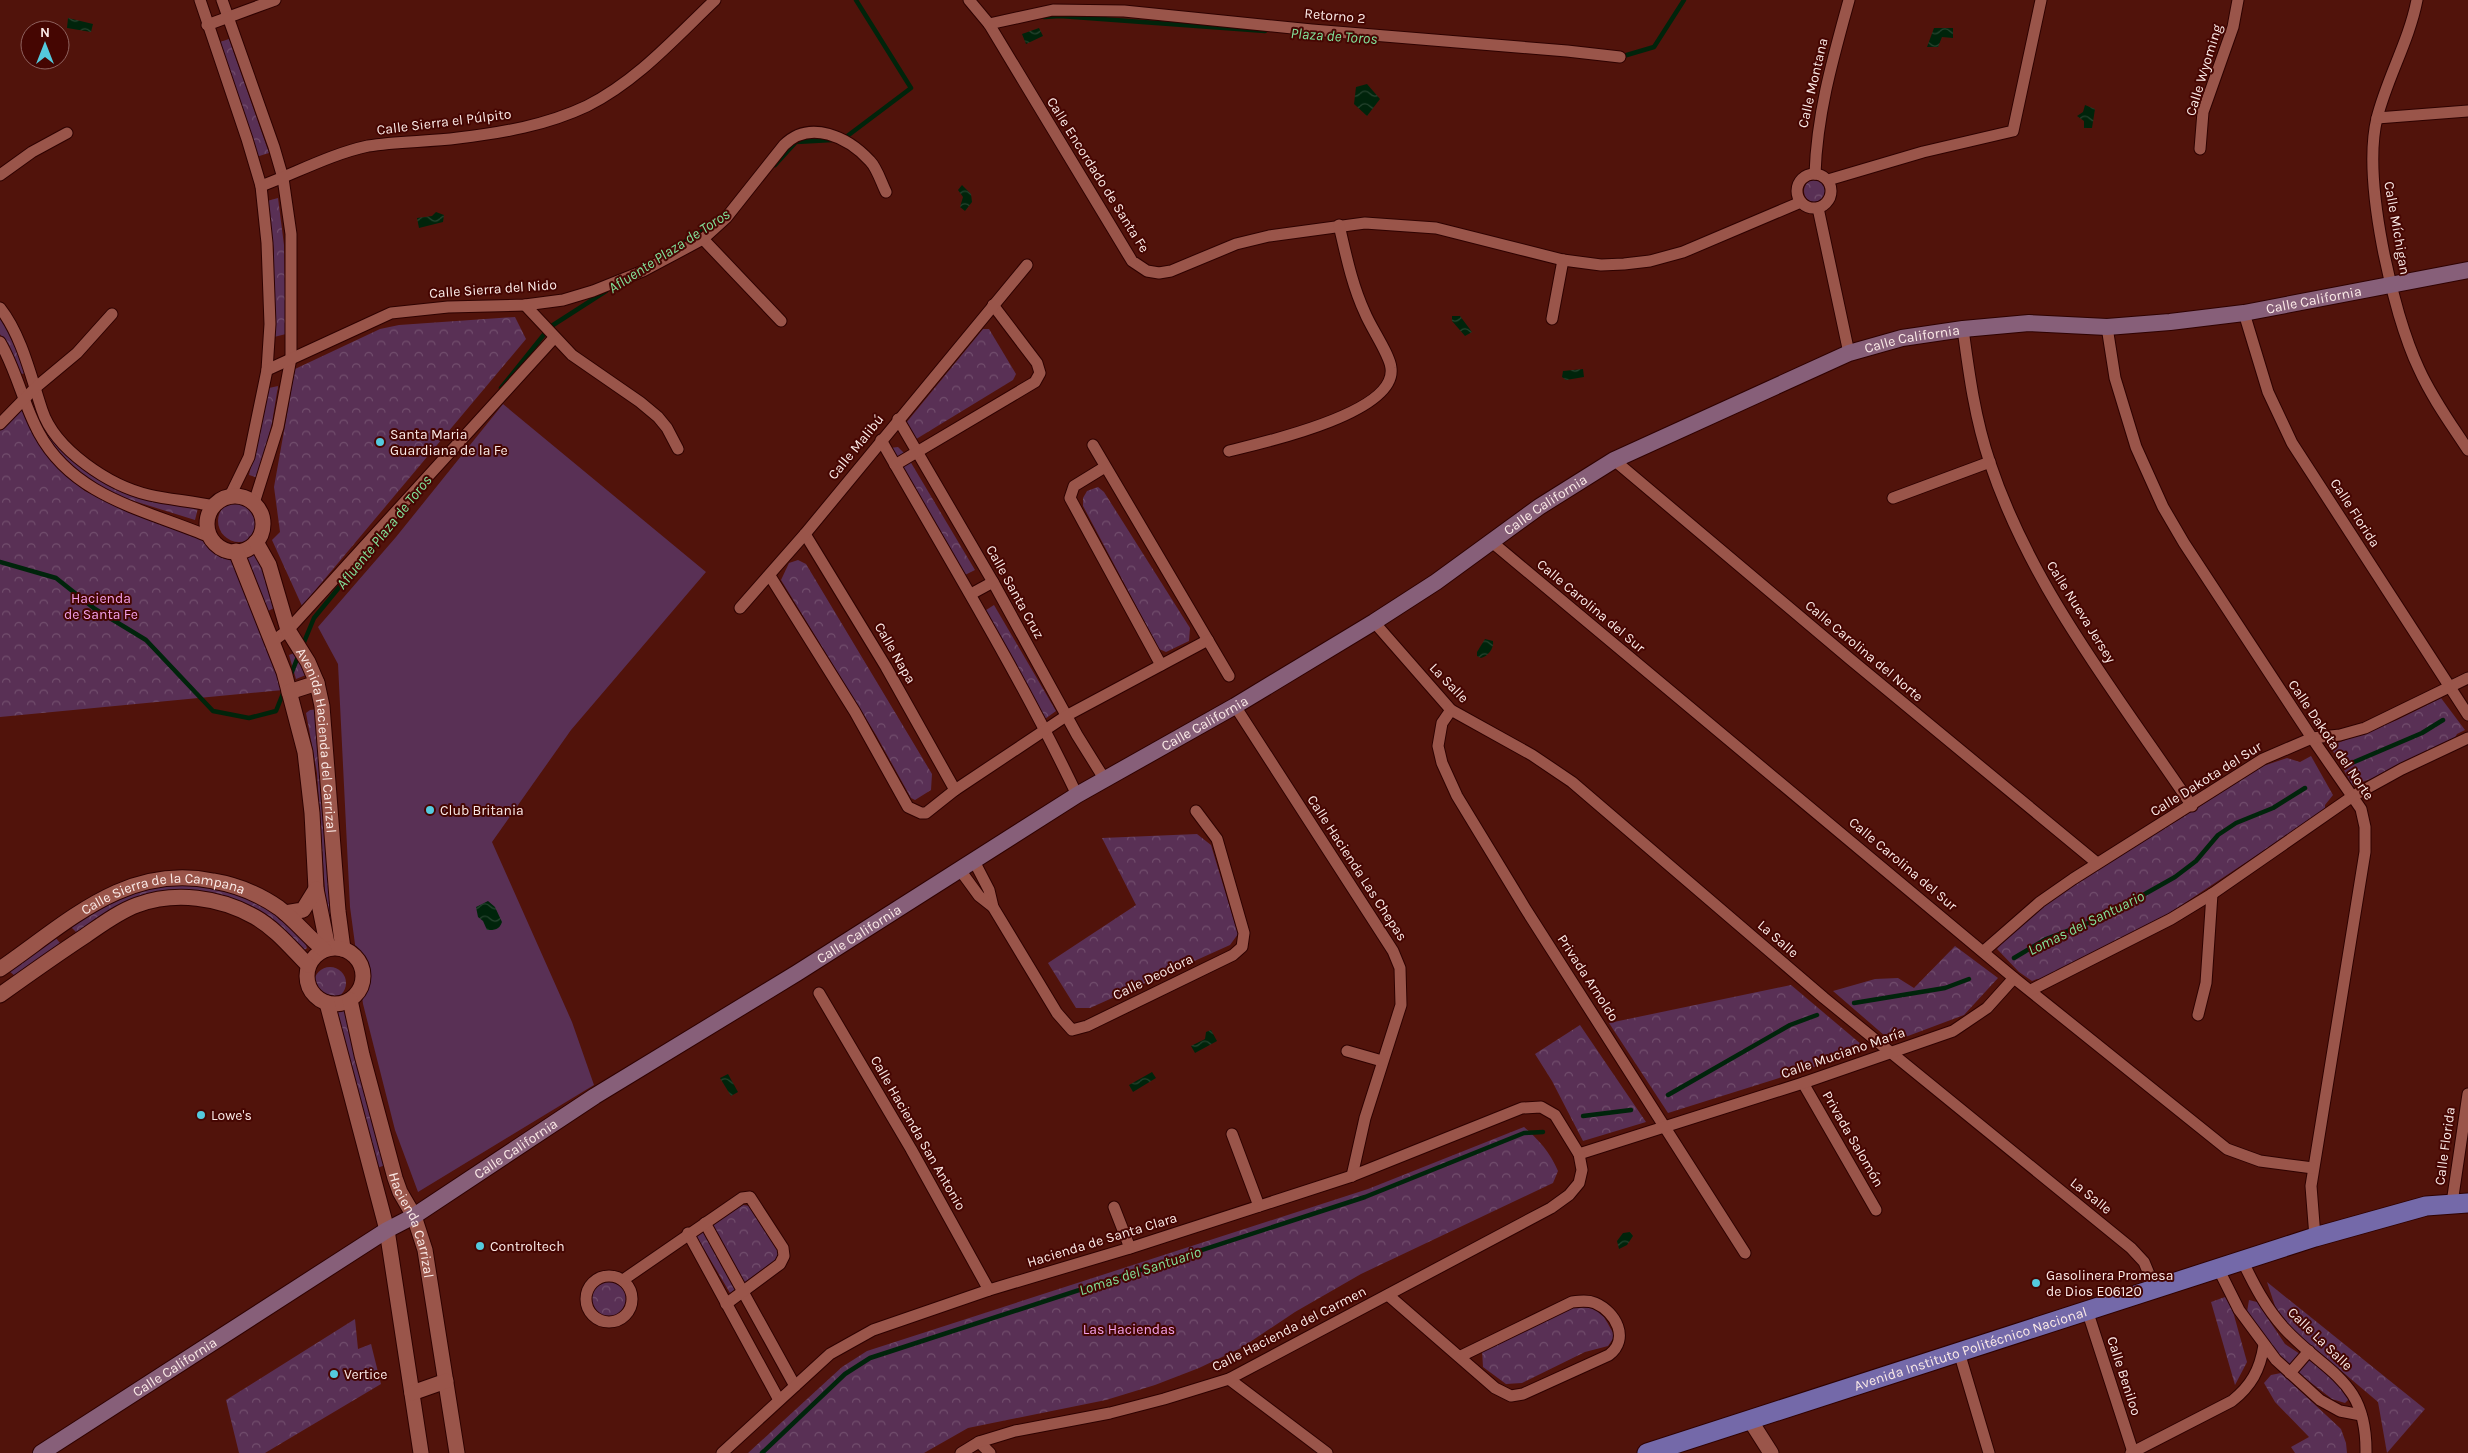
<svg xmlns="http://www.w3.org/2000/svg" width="2468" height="1453" font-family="Karla,sans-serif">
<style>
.green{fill:#593055}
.forest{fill:url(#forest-crowns)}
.water{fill:url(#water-waves)}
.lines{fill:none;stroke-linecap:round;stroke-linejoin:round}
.stream{stroke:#00240b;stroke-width:4.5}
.minor-casing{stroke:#2e0200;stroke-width:13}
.tertiary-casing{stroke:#2e0200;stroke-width:17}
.secondary-casing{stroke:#2e0200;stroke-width:18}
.primary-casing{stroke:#2e0200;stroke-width:21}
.minor{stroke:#9a554a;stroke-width:11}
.tertiary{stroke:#9a554a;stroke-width:15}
.secondary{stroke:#875f79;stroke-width:16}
.primary{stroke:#7469a9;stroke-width:19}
.poi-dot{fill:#54cade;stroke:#450602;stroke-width:2}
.labels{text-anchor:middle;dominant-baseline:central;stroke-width:4;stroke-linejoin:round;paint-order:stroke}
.street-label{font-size:14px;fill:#fbeae7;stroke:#450602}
.poi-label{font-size:14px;fill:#fbeae7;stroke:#450602;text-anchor:start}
.park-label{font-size:14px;fill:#f3a0ea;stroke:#450602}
.water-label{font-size:15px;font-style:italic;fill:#82e19a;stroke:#450602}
</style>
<defs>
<pattern id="forest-crowns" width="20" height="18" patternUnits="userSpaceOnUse" patternTransform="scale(1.25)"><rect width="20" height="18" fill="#593055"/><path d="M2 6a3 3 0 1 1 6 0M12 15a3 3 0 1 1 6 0" fill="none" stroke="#724e6d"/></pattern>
<pattern id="water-waves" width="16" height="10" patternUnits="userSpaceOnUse" patternTransform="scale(1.25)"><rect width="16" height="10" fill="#00240b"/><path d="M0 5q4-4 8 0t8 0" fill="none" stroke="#26442f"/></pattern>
</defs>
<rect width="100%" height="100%" fill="#51130b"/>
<path class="green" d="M 503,404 L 706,572 L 571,730 L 492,842 L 572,1022 L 594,1085 L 418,1192 L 395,1130 L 363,1004 L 350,907 L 338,664 L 318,627 L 396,537 Z"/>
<g class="forest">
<path d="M 229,39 L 269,153 L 256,157 L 217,43 Z"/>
<circle cx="1816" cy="191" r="12"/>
<path d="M 278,198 L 284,245 L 286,334 L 274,337 L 274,251 L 267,201 Z"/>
<path d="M 0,310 L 28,369 L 23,374 L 20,373 L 0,334 Z"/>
<path d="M 515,317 L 526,339 L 302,606 L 272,540 L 280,532 L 274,487 L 295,369 L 380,329 L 399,325 Z"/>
<path d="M 983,329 L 989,329 L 1016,374 L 1013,380 L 913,441 L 906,423 Z"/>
<path d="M 278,386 L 272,423 L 258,478 L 249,475 L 269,388 Z"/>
<path d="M 24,402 L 60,468 L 85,491 L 121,508 L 173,525 L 229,551 L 294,689 L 0,717 L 0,428 Z"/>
<path d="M 48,429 L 104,479 L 198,508 L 195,520 L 105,492 L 72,471 L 43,432 Z"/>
<path d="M 898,447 L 907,456 L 975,570 L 961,577 L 890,448 Z"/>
<path d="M 1098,487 L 1104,492 L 1190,628 L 1189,641 L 1166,652 L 1159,649 L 1083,506 L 1083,498 L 1087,491 Z"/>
<circle cx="239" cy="521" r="21"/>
<path d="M 255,551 L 280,605 L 268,611 L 245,555 Z"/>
<path d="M 798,560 L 806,564 L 932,774 L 931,790 L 915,800 L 911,798 L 876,735 L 781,580 L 789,563 Z"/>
<path d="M 994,605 L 1056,711 L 1045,719 L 983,612 Z"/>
<path d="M 302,650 L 311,673 L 296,679 L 289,655 Z"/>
<path d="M 2441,698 L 2465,730 L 2457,734 C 2447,757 2376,775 2353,786 L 2330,746 L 2397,720 Z"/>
<path d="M 319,709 L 337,936 L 328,936 L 317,773 L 306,713 L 310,710 Z"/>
<path d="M 2311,756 L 2333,795 L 2325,805 L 2325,810 L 2138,934 L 2044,981 L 2037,979 L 2032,981 L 2019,972 L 1997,949 L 2028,913 L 2088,872 L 2180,819 L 2263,766 L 2287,758 L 2300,762 Z"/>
<path d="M 1197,834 L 1211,845 L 1238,934 L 1230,945 L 1090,1008 L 1076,1008 L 1048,963 L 1136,905 L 1102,838 Z"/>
<path d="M 153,885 C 172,885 195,882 214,886 C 242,891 267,907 288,925 C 295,932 305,939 307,948 L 303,951 L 277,924 L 184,890 L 140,896 L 76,932 L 70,926 L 96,908 Z"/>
<path d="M 55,937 L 60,943 L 15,976 L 8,970 Z"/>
<path d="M 1955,946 L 1998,978 L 1964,1015 L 1892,1042 L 1833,991 L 1875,979 L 1898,978 L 1914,988 Z"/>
<circle cx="330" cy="983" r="16"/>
<path d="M 1791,985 L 1868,1050 L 1668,1113 L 1609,1023 Z"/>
<path d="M 345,1003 L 385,1165 L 375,1169 L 332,1008 Z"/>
<path d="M 1580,1025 L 1646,1122 L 1583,1141 L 1552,1081 L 1535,1054 Z"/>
<path d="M 1524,1127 C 1539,1140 1550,1152 1558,1171 L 1553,1183 L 1361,1274 L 1295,1312 L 1241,1348 L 1199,1368 L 1155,1385 L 1106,1400 L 968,1428 L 924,1453 L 748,1453 L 842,1367 L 867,1351 L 1368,1189 Z"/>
<path d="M 743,1205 L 750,1206 L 779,1251 L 778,1258 L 730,1293 L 695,1234 Z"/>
<path d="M 605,1279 L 622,1281 L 628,1289 L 628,1307 L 618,1319 L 601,1319 L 590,1309 L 589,1291 Z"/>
<path d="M 2267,1282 L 2425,1409 L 2387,1453 L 2378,1402 L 2279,1318 Z"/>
<path d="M 2225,1297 L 2232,1308 L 2247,1362 L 2235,1385 L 2211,1302 Z"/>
<path d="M 2249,1300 L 2257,1302 L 2285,1344 L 2318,1366 L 2351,1397 L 2345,1403 L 2332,1399 L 2301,1375 L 2262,1339 L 2247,1312 Z"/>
<path d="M 1576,1305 C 1603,1308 1602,1314 1615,1336 L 1608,1346 L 1585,1352 L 1522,1383 L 1506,1384 L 1483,1367 L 1482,1350 Z"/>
<path d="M 355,1319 L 358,1349 L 371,1344 L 381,1384 L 265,1453 L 239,1453 L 226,1400 Z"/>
<path d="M 2281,1373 L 2341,1429 L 2346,1443 L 2347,1453 L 2295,1453 L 2291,1447 L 2309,1437 L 2275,1402 L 2264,1383 L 2271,1375 Z"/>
</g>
<g class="water">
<path d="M 68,18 L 93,24 L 91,32 L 67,28 Z"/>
<path d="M 1039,28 L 1043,36 L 1026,44 L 1022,34 Z"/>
<path d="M 1934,28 L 1953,28 L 1953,38 L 1942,37 L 1938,47 L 1927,47 Z"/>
<path d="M 1367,84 L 1380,99 L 1367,116 L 1354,104 L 1356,87 Z"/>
<path d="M 2085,105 L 2095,109 L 2092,128 L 2084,128 L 2084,121 L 2077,116 L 2083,112 Z"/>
<path d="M 962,185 L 971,194 L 972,202 L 965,211 L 960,207 L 963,197 L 958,190 Z"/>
<path d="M 436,212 L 444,215 L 443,222 L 419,228 L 417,218 L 432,216 Z"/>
<path d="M 1452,316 L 1460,316 L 1472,332 L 1465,336 L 1452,321 Z"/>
<path d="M 1583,369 L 1584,377 L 1566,380 L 1562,377 L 1563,371 Z"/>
<path d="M 1485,639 L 1493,641 C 1494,649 1488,656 1481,658 L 1477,656 L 1477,652 Z"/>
<path d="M 488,901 L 495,907 L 502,922 C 499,930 495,930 487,930 L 483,921 L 478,917 L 476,907 Z"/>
<path d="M 1211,1030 L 1217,1041 L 1195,1053 L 1191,1046 L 1205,1039 L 1206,1032 Z"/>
<path d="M 1152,1072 L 1156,1078 L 1133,1092 L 1129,1085 Z"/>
<path d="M 728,1074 L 738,1092 L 731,1096 L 720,1078 Z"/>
<path d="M 1630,1232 L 1633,1236 L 1627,1245 L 1619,1249 L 1617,1241 L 1623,1233 Z"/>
</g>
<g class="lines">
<g class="stream">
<path d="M 1044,17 L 1060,16 L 1265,31"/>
<path d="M 1620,57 L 1654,47 L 1684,0"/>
<path d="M 842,140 L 911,88 L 856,0"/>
<path d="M 775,165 L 796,142 L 832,140"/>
<path d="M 670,251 L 712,225"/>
<path d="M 501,388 L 550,327 L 606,291"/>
<path d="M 0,562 L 56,578 L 95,609 L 146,640 L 213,711 L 249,718 L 276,711 L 284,691"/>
<path d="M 302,647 L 314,618 L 378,540"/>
<path d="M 290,677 L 299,654"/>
<path d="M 2347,765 L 2422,733 L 2443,720"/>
<path d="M 2014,958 L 2046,939 L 2104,917 L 2175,877 L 2196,861 L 2218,835 L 2236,823 L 2273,808 L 2305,788"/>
<path d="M 1854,1003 L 1945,988 L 1969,979"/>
<path d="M 1668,1095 L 1790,1025 L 1817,1015"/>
<path d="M 1583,1116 L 1631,1110"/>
<path d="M 762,1453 L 845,1374 L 870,1358 L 1365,1197 L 1524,1133 L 1543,1132"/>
</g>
<g class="minor-casing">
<g id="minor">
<path d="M 200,0 L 247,139 L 261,186 L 267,243 L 270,324 L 267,370 L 249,457 L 230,496"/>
<path d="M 222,0 L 274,147 L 283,178 L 291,234 L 291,358 L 278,427 L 254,503"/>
<path d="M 969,0 L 989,24 L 1132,261 L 1147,271 L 1159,273 L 1171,271 L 1236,244 L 1269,236 L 1365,223 L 1436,228 L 1563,260 L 1601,265 L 1624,264 L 1650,261 L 1683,252 L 1801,202"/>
<path d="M 2417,0 C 2409,41 2387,78 2377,118 C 2362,179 2392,312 2419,369 C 2432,398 2451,424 2468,450"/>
<path d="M 989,24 L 1053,10 L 1124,11 L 1312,30 L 1567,51 L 1620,57"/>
<path d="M 207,25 L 275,0"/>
<path d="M 2377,118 L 2468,111"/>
<path d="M 2200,149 L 2203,112 L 2233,27 L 2238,0"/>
<circle cx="1814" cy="191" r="17"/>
<path d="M 1815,174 C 1817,113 1833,58 1849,0"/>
<path d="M 0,175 L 32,152 L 67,133"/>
<path d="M 1828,180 L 1923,152 L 2013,131 L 2041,0"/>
<path d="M 261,186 C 296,173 331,154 368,146 C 398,141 428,142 458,138 C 502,133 547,125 587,106 C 637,81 675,38 715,0"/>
<path d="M 1818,208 L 1849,353"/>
<path d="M 703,239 L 781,321"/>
<path d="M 525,305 L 572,355 L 640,402 L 658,417 L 667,428 L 678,449"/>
<path d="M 0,308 C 22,336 31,377 42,410 C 55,450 110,486 149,495 C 170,500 192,501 213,506"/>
<path d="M 2244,313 L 2268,392 L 2292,443 L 2468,715"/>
<path d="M 1552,319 L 1563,260"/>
<path d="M 2107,327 L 2115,378 L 2136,447 L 2163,507 L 2184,543 L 2312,738 L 2361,809 L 2365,827 L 2365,852 L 2311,1186 L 2315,1237"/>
<path d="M 1963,329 C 1969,374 1975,419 1990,463 C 2032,589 2118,696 2192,806"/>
<path d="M 0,342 C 17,371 23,404 39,433 C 74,498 147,510 210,537"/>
<path d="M 267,370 L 391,313 L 448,307 L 525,305 L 563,300 L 593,291 L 643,271 L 703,239 L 726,218 L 784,145 C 810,119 848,137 870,161 C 877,168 881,182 886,192"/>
<path d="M 898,419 L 993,582 L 1077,735 L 1105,780"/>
<path d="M 0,424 L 35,388 L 77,353 L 112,314"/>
<path d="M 881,440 C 948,558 1019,673 1077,795"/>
<path d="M 1093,445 L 1229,676"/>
<path d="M 1229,451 C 1262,443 1397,413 1391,368 C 1390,355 1371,328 1365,313 C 1352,285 1346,255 1339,225"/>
<path d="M 1614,460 L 1850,659 L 2097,863"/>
<path d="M 895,465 L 1035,382 L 1040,373 L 1037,363 L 993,305"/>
<path d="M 1105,467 L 1074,486 L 1070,498 L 1161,665"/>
<path d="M 1893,498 L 1990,462"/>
<path d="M 805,534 L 886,667 L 955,790"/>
<path d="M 1493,543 L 2014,978 L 2227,1149 L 2260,1161 L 2313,1168"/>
<path d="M 770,576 L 855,712 L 908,807 L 921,813 L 926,813 L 955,790 L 1066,716 L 1208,640"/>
<path d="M 971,594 L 993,582"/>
<path d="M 740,608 L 805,534 L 1027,265"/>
<path d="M 1374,622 L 1451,710 L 1532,755 L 1572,782 L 1824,998 L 2131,1248 L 2144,1262 L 2155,1288"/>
<path d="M 272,642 L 288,630 L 554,338"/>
<path d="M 1235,706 L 1393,951 L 1400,968 L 1401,1005 L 1365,1118 L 1352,1176"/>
<path d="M 1451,710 L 1442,723 L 1438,746 L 1442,763 L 1457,796 L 1525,908 L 1745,1253"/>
<path d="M 974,861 L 989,890 L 993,907 L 1057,1013 L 1072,1030 L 1087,1026 L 1233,955 L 1242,947 L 1244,933 L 1217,839 L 1196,811"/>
<path d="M 960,870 L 979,896 L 993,907"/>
<path d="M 1984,951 L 2040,902 L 2073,879 L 2263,759 L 2312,738 L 2340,735 L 2365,728 L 2468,678"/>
<path d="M 2031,990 L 2171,919 L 2212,894 L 2353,796 L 2402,769 L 2468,738"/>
<path d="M 819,993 L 911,1149 L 989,1290"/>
<path d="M 2198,1015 L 2206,983 L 2212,894"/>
<path d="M 1347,1051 L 1382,1061"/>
<path d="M 1803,1083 L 1876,1210"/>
<path d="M 1232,1134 L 1259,1206"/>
<path d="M 1579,1154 L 1803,1083 L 1953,1031 L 1987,1008 L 2014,978"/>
<path d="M 2452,1203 L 2468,1094"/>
<path d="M 1114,1207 L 1130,1248"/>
<path d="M 705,1223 L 795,1386"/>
<path d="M 688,1233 L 779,1400"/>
<path d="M 2242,1260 C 2254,1285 2266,1308 2284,1328 C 2326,1374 2367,1379 2366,1453"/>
<path d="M 2218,1268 L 2239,1310 L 2276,1360 L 2320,1400 L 2340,1411 L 2361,1415"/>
<circle cx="609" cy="1299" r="23"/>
<path d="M 623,1280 L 742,1198 L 750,1197 L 783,1248 L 784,1256 L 780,1264 L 726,1304"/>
<path d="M 1388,1295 L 1495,1388 L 1511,1396 L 1523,1394 L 1609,1355 C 1630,1339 1616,1312 1595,1303 C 1588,1300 1580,1301 1572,1302 L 1461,1356"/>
<path d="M 2087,1310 L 2133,1452"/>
<path d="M 1959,1352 L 1989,1453"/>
<path d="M 2290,1373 L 2309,1351"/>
<path d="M 1229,1379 L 1327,1453"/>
<path d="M 979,1442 L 990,1453"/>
<path d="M 722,1453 L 830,1354 L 873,1330 L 989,1290 L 1130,1248 L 1352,1176 L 1522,1108 L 1541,1107 L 1555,1115 L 1579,1154 L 1582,1170 L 1579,1183 L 1569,1195 L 1551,1208 L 1229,1379 L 1164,1399 L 1110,1413 L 1015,1431 L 979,1442 L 961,1453"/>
<path d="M 2131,1453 L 2232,1401 C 2251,1386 2260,1370 2264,1345"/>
</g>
</g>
<g class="tertiary-casing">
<g id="tertiary">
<circle cx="235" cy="524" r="28"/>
<path id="s1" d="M 256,542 L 269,565 L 288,630 L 308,662 L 317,683 L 322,706 L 338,911 L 343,949"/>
<path d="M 236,551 L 284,672 L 305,752 L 312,813 L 316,889 L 328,948"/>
<path d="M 289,692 L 317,683"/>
<path d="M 285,913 L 303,910 L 316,889"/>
<circle cx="335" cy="976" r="28"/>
<path id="s2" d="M 0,969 C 67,923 126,863 213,881 C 237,885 259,894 279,908 C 295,920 308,937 324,950"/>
<path d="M 0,995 C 28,975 56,955 85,936 C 101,925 118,912 137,905 C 175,891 220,897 255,917 C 276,929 292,949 308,965"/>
<path id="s3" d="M 350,1000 L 362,1055 L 395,1178 L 400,1192 L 414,1216 L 425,1250 L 457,1453"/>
<path d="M 327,1003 L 387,1230 L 421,1453"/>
<path d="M 412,1393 L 446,1381"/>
<path d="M 1750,1420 L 1771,1453"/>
</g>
</g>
<g class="secondary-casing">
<g id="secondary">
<path id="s4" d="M 41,1453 L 387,1230 L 414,1216 L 595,1096 L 797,973 L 1077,795 L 1235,706 L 1374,622 L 1436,582 L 1539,507 L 1614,460 L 1849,353 L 1902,338 L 1963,329 L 2029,323 L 2107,327 L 2170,322 L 2244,313 L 2468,270"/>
</g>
</g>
<g class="primary-casing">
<g id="primary">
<path id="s5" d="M 1647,1453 L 2315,1237 L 2426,1206 L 2468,1203"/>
</g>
</g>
<use href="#minor" class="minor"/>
<use href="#tertiary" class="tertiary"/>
<use href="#secondary" class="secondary"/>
<use href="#primary" class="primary"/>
</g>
<g class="poi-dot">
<circle cx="380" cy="442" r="5"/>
<circle cx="430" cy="810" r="5"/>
<circle cx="201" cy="1115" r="5"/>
<circle cx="480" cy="1246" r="5"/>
<circle cx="2036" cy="1283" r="5"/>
<circle cx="334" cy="1374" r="5"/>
</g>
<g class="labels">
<g class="street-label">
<text transform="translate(1335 16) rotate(5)">Retorno 2</text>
<text transform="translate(2204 70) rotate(-73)">Calle Wyoming</text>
<text transform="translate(1813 83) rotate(-77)">Calle Montana</text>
<text transform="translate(444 122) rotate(-7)">Calle Sierra el Púlpito</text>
<text transform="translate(1098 175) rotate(58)">Calle Encordado de Santa Fe</text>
<text transform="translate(2397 228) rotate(80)">Calle Míchigan</text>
<text transform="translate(493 289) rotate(-4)">Calle Sierra del Nido</text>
<text stroke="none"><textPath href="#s4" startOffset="2589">Calle California</textPath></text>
<text stroke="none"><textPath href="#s4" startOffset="2184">Calle California</textPath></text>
<text transform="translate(856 447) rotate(-51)">Calle Malibú</text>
<text stroke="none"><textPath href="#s4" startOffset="1779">Calle California</textPath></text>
<text transform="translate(2355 513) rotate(57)">Calle Florida</text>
<text transform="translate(1015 592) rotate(61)">Calle Santa Cruz</text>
<text transform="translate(1591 606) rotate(40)">Calle Carolina del Sur</text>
<text transform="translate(2081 612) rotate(58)">Calle Nueva Jersey</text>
<text transform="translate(1864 651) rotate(40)">Calle Carolina del Norte</text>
<text transform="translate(895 653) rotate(60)">Calle Napa</text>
<text transform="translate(1449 683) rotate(46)">La Salle</text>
<text stroke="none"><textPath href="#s4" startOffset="1374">Calle California</textPath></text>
<text transform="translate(2331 740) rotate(56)">Calle Dakota del Norte</text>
<text stroke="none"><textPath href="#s1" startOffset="211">Avenida Hacienda del Carrizal</textPath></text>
<text transform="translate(2206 779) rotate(-32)">Calle Dakota del Sur</text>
<text transform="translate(1903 864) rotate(40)">Calle Carolina del Sur</text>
<text transform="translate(1357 868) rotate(57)">Calle Hacienda Las Chepas</text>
<text stroke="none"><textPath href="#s2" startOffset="186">Calle Sierra de la Campana</textPath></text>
<text stroke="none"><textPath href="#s4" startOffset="969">Calle California</textPath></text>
<text transform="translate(1778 939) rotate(41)">La Salle</text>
<text transform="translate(1153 977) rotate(-26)">Calle Deodora</text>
<text transform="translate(1588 978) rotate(57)">Privada Arnoldo</text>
<text transform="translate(1843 1053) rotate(-19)">Calle Muciano María</text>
<text transform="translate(918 1133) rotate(60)">Calle Hacienda San Antonio</text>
<text transform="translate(1853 1139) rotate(60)">Privada Salomón</text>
<text transform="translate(2445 1146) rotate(-82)">Calle Florida</text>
<text stroke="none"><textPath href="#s4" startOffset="564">Calle California</textPath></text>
<text transform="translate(2091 1196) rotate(39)">La Salle</text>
<text stroke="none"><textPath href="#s3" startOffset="234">Hacienda Carrizal</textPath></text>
<text transform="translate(1102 1240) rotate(-17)">Hacienda de Santa Clara</text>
<text transform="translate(1289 1329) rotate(-27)">Calle Hacienda del Carmen</text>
<text transform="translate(2320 1339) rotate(44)">Calle La Salle</text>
<text stroke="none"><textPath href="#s5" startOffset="340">Avenida Instituto Politécnico Nacional</textPath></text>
<text stroke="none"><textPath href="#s4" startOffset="159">Calle California</textPath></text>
<text transform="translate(2124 1376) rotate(72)">Calle Beniloo</text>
</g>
<g class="poi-label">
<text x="390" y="434">Santa Maria<tspan x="390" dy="16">Guardiana de la Fe</tspan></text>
<text x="440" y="810">Club Britania</text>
<text x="211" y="1115">Lowe's</text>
<text x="490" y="1246">Controltech</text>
<text x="2046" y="1275">Gasolinera Promesa<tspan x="2046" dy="16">de Dios E06120</tspan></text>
<text x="344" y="1374">Vertice</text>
</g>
<g class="park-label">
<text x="101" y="598">Hacienda<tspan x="101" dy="16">de Santa Fe</tspan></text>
<text x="1129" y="1329">Las Haciendas</text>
</g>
<g class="water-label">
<text transform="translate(1334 36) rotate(4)">Plaza de Toros</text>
<text transform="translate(669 251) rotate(-33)">Afluente Plaza de Toros</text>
<text transform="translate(384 532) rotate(-51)">Afluente Plaza de Toros</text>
<text transform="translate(2086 923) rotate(-26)">Lomas del Santuario</text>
<text transform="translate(1140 1271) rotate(-18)">Lomas del Santuario</text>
</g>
</g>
<g transform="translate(45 45)"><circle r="24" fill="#450602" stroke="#8e615e"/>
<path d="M0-4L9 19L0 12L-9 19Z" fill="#54cade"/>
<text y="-8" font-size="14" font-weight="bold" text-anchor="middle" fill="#fbeae7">N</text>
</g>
</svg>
